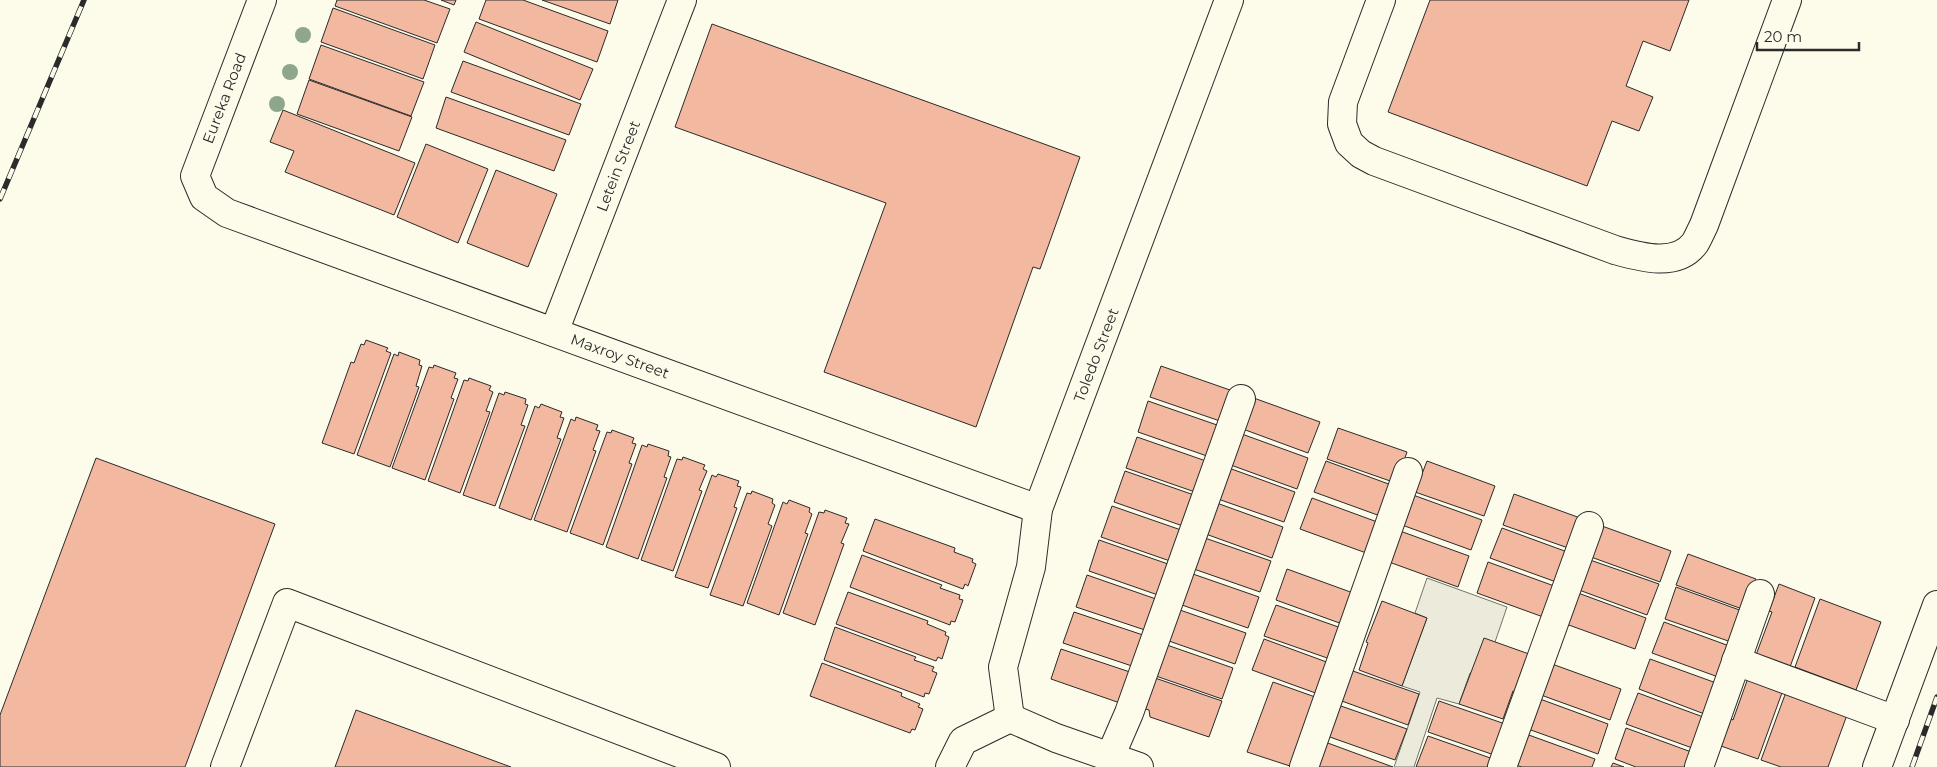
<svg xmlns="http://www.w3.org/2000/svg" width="1937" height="767" font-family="Montserrat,sans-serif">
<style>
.parking{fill:#eceadb;stroke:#74746e}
.building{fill:#f2b8a0;stroke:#2b2b2b}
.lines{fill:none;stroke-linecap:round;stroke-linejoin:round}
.minor-casing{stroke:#2b2b2b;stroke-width:30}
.minor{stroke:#fdfbea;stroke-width:28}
.rail-casing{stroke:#2b2b2b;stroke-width:5.5}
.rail{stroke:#fdfbea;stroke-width:4;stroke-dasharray:11;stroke-linecap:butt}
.tree{fill:#8ea78a}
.labels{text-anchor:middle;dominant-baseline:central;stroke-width:4;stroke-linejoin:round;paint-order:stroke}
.street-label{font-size:15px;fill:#2b2b2b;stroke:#fdfbea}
</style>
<rect width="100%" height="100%" fill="#fdfbea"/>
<path class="parking" d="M 1427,578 L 1507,607 L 1495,642 L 1472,673 L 1470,673 L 1459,704 L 1437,698 L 1414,767 L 1394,767 L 1420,692 L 1402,686 L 1427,618 L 1415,613 Z"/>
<g class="building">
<path d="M 337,0 L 424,0 L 450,9 L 437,43 L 335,6 Z"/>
<path d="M 441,0 L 456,0 L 454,5 Z"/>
<path d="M 486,0 L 523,0 L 608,31 L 597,62 L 479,19 Z"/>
<path d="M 542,0 L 618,0 L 610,24 Z"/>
<path d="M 1430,0 L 1689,0 L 1670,51 L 1643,41 L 1626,86 L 1653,97 L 1639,131 L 1612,121 L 1587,186 L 1388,112 Z"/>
<path d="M 333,8 L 435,45 L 423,79 L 321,42 Z"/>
<path d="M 476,22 L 593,69 L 580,100 L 464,52 Z"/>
<path d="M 712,24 L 1080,157 L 1040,269 L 1033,267 L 976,427 L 824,372 L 886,203 L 675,127 Z"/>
<path d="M 321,45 L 424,82 L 411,116 L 309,79 Z"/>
<path d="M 463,61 L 581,104 L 569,135 L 451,92 Z"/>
<path d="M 309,80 L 412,117 L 399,151 L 297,114 Z"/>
<path d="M 446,97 L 566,140 L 554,171 L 436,128 Z"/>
<path d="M 283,110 L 415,163 L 394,215 L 285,172 L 294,151 L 270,142 Z"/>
<path d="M 426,144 L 488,169 L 458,243 L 397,217 Z"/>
<path d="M 496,170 L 557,194 L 528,267 L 467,243 Z"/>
<path d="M 366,340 L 388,348 L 386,351 L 391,353 L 354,454 L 322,443 L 351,362 L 354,363 L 361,344 L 364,345 Z"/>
<path d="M 399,352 L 420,360 L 419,365 L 422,366 L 416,386 L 419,387 L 390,467 L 357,455 L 394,354 L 398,356 Z"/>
<path d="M 434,365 L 456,373 L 454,378 L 458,379 L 451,398 L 454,399 L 425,480 L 392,468 L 429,367 L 433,368 Z"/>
<path d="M 1161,366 L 1230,390 L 1220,421 L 1150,397 Z"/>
<path d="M 469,378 L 491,386 L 489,390 L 493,392 L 486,411 L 490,412 L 460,493 L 428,481 L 464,380 L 468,381 Z"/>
<path d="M 505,392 L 526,399 L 525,404 L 528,405 L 521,425 L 525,426 L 495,506 L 463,495 L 499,393 L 504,395 Z"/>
<path d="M 1251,397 L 1320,422 L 1308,453 L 1240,428 Z"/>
<path d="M 1148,401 L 1217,425 L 1207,456 L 1138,432 Z"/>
<path d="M 541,404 L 562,412 L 560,417 L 564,418 L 557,438 L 561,439 L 531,520 L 499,508 L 535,406 L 539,408 Z"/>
<path d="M 576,417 L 598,425 L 596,430 L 600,431 L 593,450 L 596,451 L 567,532 L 534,520 L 571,419 L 575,421 Z"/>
<path d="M 1338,428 L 1407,452 L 1396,483 L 1327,459 Z"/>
<path d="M 612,430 L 634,438 L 632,443 L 636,444 L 629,463 L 632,464 L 603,545 L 570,533 L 607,432 L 611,433 Z"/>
<path d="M 1239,433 L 1308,458 L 1297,489 L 1228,464 Z"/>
<path d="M 1137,437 L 1206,461 L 1195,492 L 1126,468 Z"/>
<path d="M 648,444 L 669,451 L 668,456 L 671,457 L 664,477 L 667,478 L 638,559 L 606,547 L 642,445 L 647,447 Z"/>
<path d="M 683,457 L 705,465 L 703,469 L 707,471 L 699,490 L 702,491 L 673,571 L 641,560 L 677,459 L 682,460 Z"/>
<path d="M 96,458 L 275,524 L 185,767 L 0,767 L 0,715 Z"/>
<path d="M 1326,461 L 1394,486 L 1383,517 L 1314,492 Z"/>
<path d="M 1427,461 L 1495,486 L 1484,516 L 1415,492 Z"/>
<path d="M 1226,467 L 1295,492 L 1284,522 L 1215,498 Z"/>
<path d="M 1125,471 L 1194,495 L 1183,526 L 1114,502 Z"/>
<path d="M 718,474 L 739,481 L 737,486 L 741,487 L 734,507 L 737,508 L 708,588 L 675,577 L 712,475 L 716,477 Z"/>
<path d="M 752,491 L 773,499 L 772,503 L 775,505 L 768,524 L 772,526 L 743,606 L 710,595 L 747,493 L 751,494 Z"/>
<path d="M 1514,494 L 1583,519 L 1571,549 L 1503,525 Z"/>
<path d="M 1413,495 L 1482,520 L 1471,550 L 1402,525 Z"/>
<path d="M 1312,498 L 1380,523 L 1369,554 L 1300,529 Z"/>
<path d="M 789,500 L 810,508 L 809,512 L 812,514 L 805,533 L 808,534 L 779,615 L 747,603 L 783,502 L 787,504 Z"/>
<path d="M 1214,502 L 1283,527 L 1272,558 L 1203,533 Z"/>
<path d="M 1112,506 L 1181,530 L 1170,561 L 1101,537 Z"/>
<path d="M 825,510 L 847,518 L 845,523 L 849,524 L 841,543 L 844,544 L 815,625 L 783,613 L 819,512 L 824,513 Z"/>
<path d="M 875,519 L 955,548 L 954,552 L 973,559 L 972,562 L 976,564 L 968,586 L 965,584 L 963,589 L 863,551 Z"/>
<path d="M 1602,526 L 1671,551 L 1660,582 L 1591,557 Z"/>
<path d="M 1502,528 L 1570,553 L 1559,583 L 1490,558 Z"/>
<path d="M 1400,531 L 1469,556 L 1458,587 L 1389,562 Z"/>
<path d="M 1202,537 L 1271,561 L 1260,592 L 1191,568 Z"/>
<path d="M 1099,540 L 1168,564 L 1158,595 L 1089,571 Z"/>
<path d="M 1688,554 L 1756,579 L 1745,610 L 1676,585 Z"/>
<path d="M 862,555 L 942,585 L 940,588 L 960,595 L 959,599 L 963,600 L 955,622 L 951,621 L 950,625 L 850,587 Z"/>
<path d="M 1590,560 L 1659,584 L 1647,615 L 1579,590 Z"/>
<path d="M 1488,562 L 1557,587 L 1546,618 L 1477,593 Z"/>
<path d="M 1287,569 L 1356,594 L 1345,625 L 1276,600 Z"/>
<path d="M 1190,573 L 1259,597 L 1248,628 L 1179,604 Z"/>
<path d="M 1087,575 L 1156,599 L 1145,630 L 1076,607 Z"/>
<path d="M 1779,584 L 1815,598 L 1790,667 L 1756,655 L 1772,612 L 1769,611 Z"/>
<path d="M 1676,587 L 1745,612 L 1734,643 L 1665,619 Z"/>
<path d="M 848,592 L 928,621 L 927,624 L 946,632 L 945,635 L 949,637 L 942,659 L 938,657 L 936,661 L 836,624 Z"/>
<path d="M 1578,593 L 1646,618 L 1635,649 L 1566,624 Z"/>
<path d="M 1820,599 L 1881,622 L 1856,690 L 1795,667 Z"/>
<path d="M 1382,601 L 1427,618 L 1402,686 L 1359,670 L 1368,643 L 1366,642 Z"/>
<path d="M 1276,605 L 1344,629 L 1333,660 L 1264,636 Z"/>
<path d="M 1177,609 L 1246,633 L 1235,664 L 1166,640 Z"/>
<path d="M 1074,612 L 1143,635 L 1132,666 L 1063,643 Z"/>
<path d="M 1664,622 L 1732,647 L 1721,678 L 1652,653 Z"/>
<path d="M 835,627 L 916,657 L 914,660 L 934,667 L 932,671 L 937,673 L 929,694 L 925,693 L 924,697 L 824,660 Z"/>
<path d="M 1484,638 L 1529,654 L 1516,692 L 1513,691 L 1503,719 L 1459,704 Z"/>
<path d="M 1264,639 L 1332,664 L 1321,695 L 1252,670 Z"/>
<path d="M 1164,644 L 1233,668 L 1222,699 L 1153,675 Z"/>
<path d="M 1061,649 L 1130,672 L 1120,703 L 1051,679 Z"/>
<path d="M 1650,659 L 1719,684 L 1707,715 L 1639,689 Z"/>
<path d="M 822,663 L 902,693 L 901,696 L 920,704 L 918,707 L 923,709 L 915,730 L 912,729 L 910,733 L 810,696 Z"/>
<path d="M 1552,664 L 1621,689 L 1610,720 L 1541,695 Z"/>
<path d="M 1350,670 L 1419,694 L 1408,725 L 1339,700 Z"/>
<path d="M 1155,678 L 1222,701 L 1209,737 L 1150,717 L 1149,710 L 1145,709 Z"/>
<path d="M 1748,678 L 1783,690 L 1758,759 L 1721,746 L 1731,719 L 1733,720 Z"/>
<path d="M 1273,682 L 1318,698 L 1293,767 L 1247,752 Z"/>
<path d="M 1786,692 L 1847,715 L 1828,767 L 1781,767 L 1761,760 Z"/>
<path d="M 1638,693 L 1706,718 L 1695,749 L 1626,724 Z"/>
<path d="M 1540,699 L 1608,724 L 1598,754 L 1528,729 Z"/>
<path d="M 1439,701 L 1508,725 L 1497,756 L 1428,732 Z"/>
<path d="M 1338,705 L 1407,729 L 1395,760 L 1327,736 Z"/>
<path d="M 356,710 L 511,767 L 335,767 Z"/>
<path d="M 1626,728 L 1694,753 L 1689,767 L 1636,767 L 1615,759 Z"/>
<path d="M 1526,734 L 1595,759 L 1592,767 L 1522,767 L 1515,765 Z"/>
<path d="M 1428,736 L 1496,760 L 1494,767 L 1416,767 Z"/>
<path d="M 1325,742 L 1393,767 L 1316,767 Z"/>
<path d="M 1613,763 L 1624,767 L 1611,767 Z"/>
</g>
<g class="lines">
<g class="minor-casing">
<g id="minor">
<path d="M 262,0 L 195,176 L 204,197 L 227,213 L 1038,509"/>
<path d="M 1381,0 L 1343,102 L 1342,124 L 1349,143 L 1361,154 L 1374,161 L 1615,250 C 1640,257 1677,268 1695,243 C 1698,238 1701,231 1704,225 L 1787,0"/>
<path d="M 554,332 L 682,0"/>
<path d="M 1736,661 L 1895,720"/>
<path d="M 1010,718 L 1003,667 L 1031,567 L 1038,509 L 1229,0"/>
<path d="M 1010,718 L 1056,738 L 1139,767"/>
<path d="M 1110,757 L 1129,713 L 1241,399"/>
<path d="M 225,767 L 287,603 L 716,767"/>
<path d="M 950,767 L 963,741 L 1010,718"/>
<path d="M 1304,767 L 1408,472"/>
<path d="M 1502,767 L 1589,526"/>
<path d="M 1699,767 L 1760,594"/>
<path d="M 1877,767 L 1937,605"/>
</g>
</g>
<use href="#minor" class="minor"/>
<g class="rail-casing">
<g id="rail">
<path d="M 0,199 L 84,0"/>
<path d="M 1912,767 L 1937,697"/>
</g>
</g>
<use href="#rail" class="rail"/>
</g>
<g class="tree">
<circle cx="303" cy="35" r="8"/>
<circle cx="290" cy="72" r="8"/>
<circle cx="277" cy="104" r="8"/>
</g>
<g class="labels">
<g class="street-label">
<text transform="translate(224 98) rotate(-69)">Eureka Road</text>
<text transform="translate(618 166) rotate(-69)">Letein Street</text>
<text transform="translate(1096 355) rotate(-69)">Toledo Street</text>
<text transform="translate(620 356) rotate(20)">Maxroy Street</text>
</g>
</g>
<path d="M1757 42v8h102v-8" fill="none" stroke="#2b2b2b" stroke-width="2.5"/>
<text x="1764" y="42" font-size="15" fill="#2b2b2b" stroke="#fdfbea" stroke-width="4" paint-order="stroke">20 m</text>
</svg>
